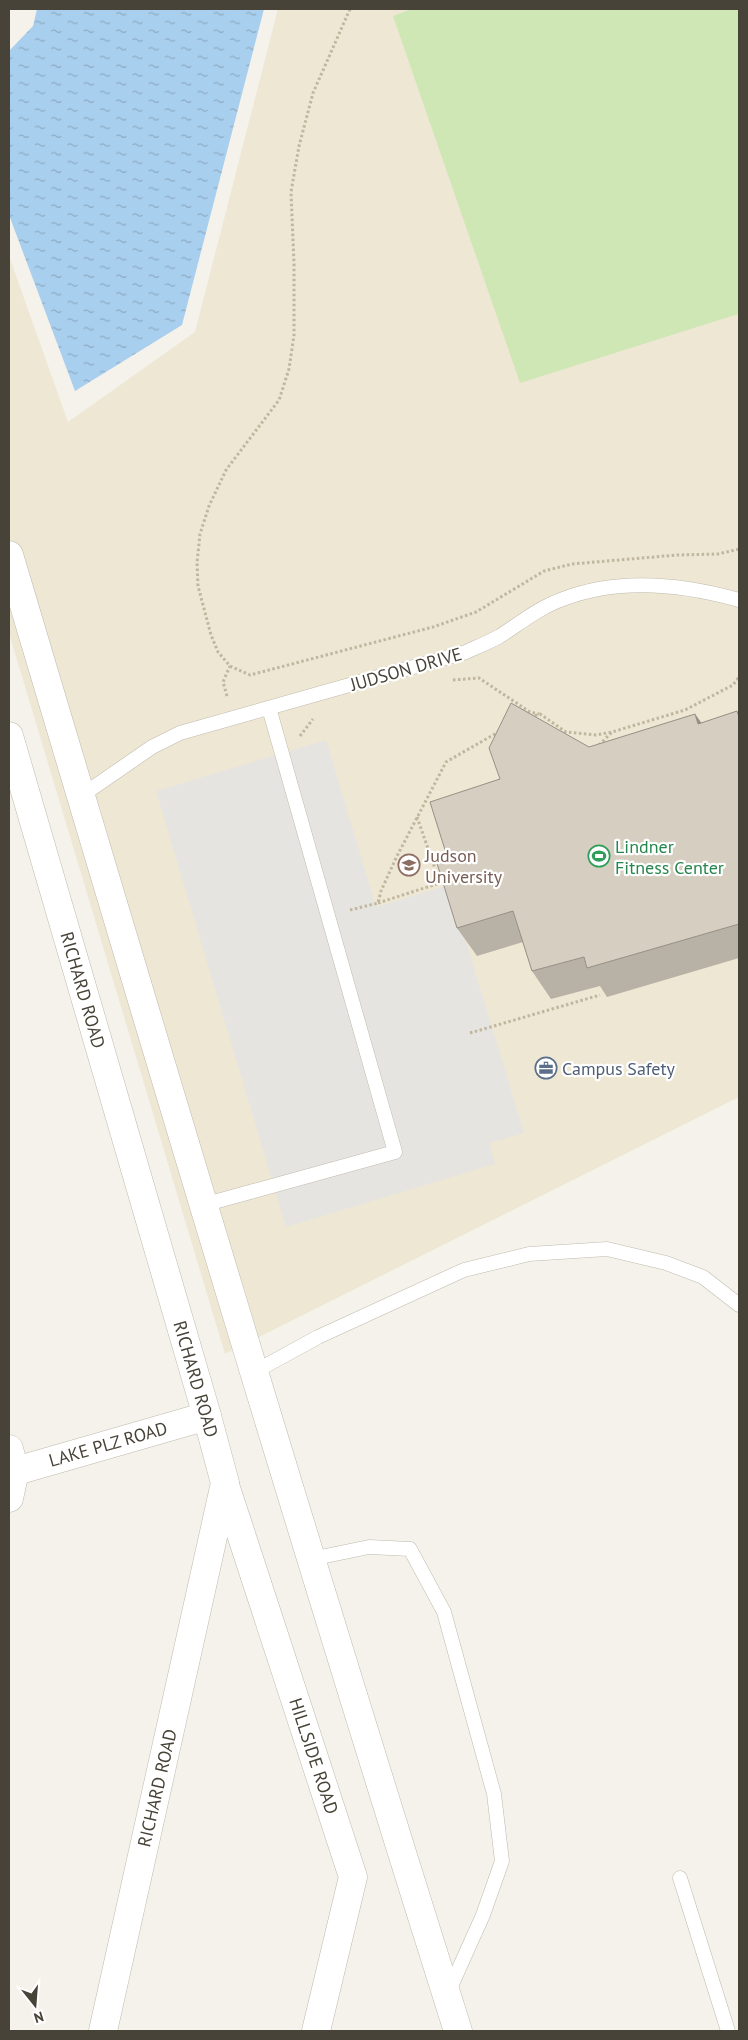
<svg xmlns="http://www.w3.org/2000/svg" width="748" height="2040" font-family="'PT Sans',sans-serif">
<style>
.education{fill:#ede7d4}
.pitch{fill:#cee7b4}
.parking{fill:#e6e4e1}
.water{fill:url(#water-ripples)}
.lines{fill:none;stroke-linecap:round;stroke-linejoin:round}
.lane-casing{stroke:#c0baad;stroke-width:15}
.street-casing{stroke:#c0baad;stroke-width:29}
.path{stroke:#c1b69e;stroke-width:3;stroke-dasharray:2.5 2.5;stroke-linecap:butt}
.lane{stroke:#fff;stroke-width:14}
.street{stroke:#fff;stroke-width:28}
.wall{fill:#b8b1a5}
.shaded-wall{fill:#969086}
.building{fill:#d6cec0;stroke:#969086}
.labels{text-anchor:middle;dominant-baseline:central;stroke-width:4.5;stroke-linejoin:round;paint-order:stroke}
.street-label{font-size:18px;fill:#484338;stroke:#fff}
.leisure-label{font-size:18px;fill:#27864d;stroke:#fff;text-anchor:start}
.education-label{font-size:18px;fill:#785e54;stroke:#fff;text-anchor:start}
.service-label{font-size:18px;fill:#4e5e75;stroke:#fff;text-anchor:start}
</style>
<defs>
<pattern id="water-ripples" width="26" height="14" patternUnits="userSpaceOnUse" patternTransform="scale(1.25)"><rect width="26" height="14" fill="#a9cfee"/><path d="M2 4q2-2 4 0t4 0M15 11q2-2 4 0t4 0" fill="none" stroke="#8caac2"/></pattern>
</defs>
<rect width="100%" height="100%" fill="#f4f2ea"/>
<path class="education" d="M 278,9 L 739,9 L 739,1097 L 225,1354 L 9,633 L 9,256 L 68,422 L 195,332 Z"/>
<path class="pitch" d="M 412,9 L 739,9 L 739,316 L 738,314 L 520,383 L 393,16 Z"/>
<path class="parking" d="M 326,740 L 376,907 L 449,885 L 524,1133 L 489,1143 L 495,1164 L 286,1227 L 156,791 Z"/>
<path class="water" d="M 37,9 L 264,9 L 182,325 L 75,391 L 9,215 L 9,51 L 33,26 Z"/>
<g class="lines">
<g class="lane-casing">
<g id="lane">
<path d="M 81,796 L 152,747 L 180,733 L 466,652 C 477,647 489,642 500,636 C 520,623 540,607 563,599 C 620,577 682,584 739,600"/>
<path d="M 203,1205 L 395,1152 L 269,708"/>
<path d="M 254,1372 L 318,1337 L 464,1270 L 529,1254 L 607,1249 L 666,1263 L 703,1277 L 739,1305"/>
<path d="M 311,1559 L 369,1547 L 410,1549 L 444,1612 L 494,1794 L 502,1861 L 483,1915 L 448,1993"/>
<path d="M 680,1878 L 728,2031"/>
</g>
</g>
<g class="street-casing">
<g id="street">
<path d="M 9,555 C 156,1048 303,1541 458,2031"/>
<path d="M 9,736 L 207,1416 L 225,1483 L 103,2031"/>
<path d="M 9,1449 L 15,1471 L 9,1498"/>
<path d="M 9,1473 L 207,1416"/>
<path d="M 225,1485 L 353,1877 L 316,2031"/>
</g>
</g>
<g class="path">
<path d="M 350,9 L 313,93 L 299,146 L 291,192 L 294,264 L 294,335 L 289,369 L 279,400 L 226,470 L 209,506 L 200,534 L 197,563 L 198,586 L 211,635 L 218,652 L 230,666 L 250,675 L 433,627 L 476,612 L 544,571 L 572,564 L 677,555 L 718,554 L 739,549"/>
<path d="M 453,680 L 479,678 L 530,712 L 539,714"/>
<path d="M 227,696 L 223,682 L 230,666"/>
<path d="M 530,717 L 540,714 L 566,732 L 596,735 L 612,732"/>
<path d="M 300,736 L 313,719"/>
<path d="M 599,745 L 612,732 L 685,710 L 733,685 L 739,677"/>
<path d="M 417,817 L 440,883"/>
<path d="M 378,903 L 446,881"/>
<path d="M 350,910 L 378,903 L 381,891 L 396,858 L 446,762 L 500,731"/>
<path d="M 470,1033 L 600,995"/>
</g>
<use href="#lane" class="lane"/>
<use href="#street" class="street"/>
</g>
<path class="wall" d="M 695,714 L 701,723 L 739,714 L 739,958 L 607,997 L 600,986 L 551,999 L 532,971 L 523,942 L 477,956 L 457,928 L 446,853 L 500,779 Z"/>
<path class="shaded-wall" d="M 695,714 L 715,742 L 698,724 Z"/>
<path class="building" d="M 511,703 L 589,747 L 695,714 L 698,724 L 737,711 L 739,717 L 739,924 L 587,968 L 584,957 L 532,971 L 513,911 L 457,928 L 435,857 L 446,853 L 430,802 L 500,779 L 489,748 Z"/>
<defs>
<g id="stadium-ring" transform="scale(1.125)"><circle r="9.5" fill="#fff" stroke="#2e9e5b" stroke-width="1.5"/><path d="M0-5a6.5 5 0 1 0 0 10a6.5 5 0 1 0 0-10ZM-3.5-1.8h7v3.6h-7Z" fill="#2e9e5b"/></g>
<g id="university-ring" transform="scale(1.125)"><circle r="9.5" fill="#fff" stroke="#8d6e63" stroke-width="1.5"/><path d="M0-5L7-2L0 1L-7-2ZM-4 1L0 2.5L4 1V4Q0 6-4 4Z" fill="#8d6e63"/></g>
<g id="office-ring" transform="scale(1.125)"><circle r="9.5" fill="#fff" stroke="#5c6f8a" stroke-width="1.5"/><path d="M-6-3h4V-5.5h4V-3h4V5H-6ZM-1-4.5V-3h2v-1.5ZM-6 0V1H6V0Z" fill="#5c6f8a"/></g>
</defs>
<g fill-rule="evenodd">
<use href="#stadium-ring" x="599" y="856"/>
<use href="#university-ring" x="409" y="865"/>
<use href="#office-ring" x="546" y="1068"/>
</g>
<g class="labels">
<g class="street-label">
<text transform="translate(406 669) rotate(-16)">JUDSON DRIVE</text>
<text transform="translate(83 990) rotate(74)">RICHARD ROAD</text>
<text transform="translate(196 1379) rotate(74)">RICHARD ROAD</text>
<text transform="translate(108 1444) rotate(-16)">LAKE PLZ ROAD</text>
<text transform="translate(314 1756) rotate(72)">HILLSIDE ROAD</text>
<text transform="translate(157 1788) rotate(-77)">RICHARD ROAD</text>
</g>
<g class="leisure-label">
<text x="615" y="846">Lindner<tspan x="615" dy="21">Fitness Center</tspan></text>
</g>
<g class="education-label">
<text x="425" y="855">Judson<tspan x="425" dy="21">University</tspan></text>
</g>
<g class="service-label">
<text x="562" y="1068">Campus Safety</text>
</g>
</g>
<rect width="748" height="2040" fill="none" stroke="#484338" stroke-width="20"/>
<g transform="translate(35 2005) rotate(163)" stroke="#ffffff" stroke-width="4" paint-order="stroke">
<path d="M0-4L9 19L0 12L-9 19Z" fill="#484338"/>
<text y="-8" font-size="14" font-weight="bold" text-anchor="middle" fill="#484338">N</text>
</g>
</svg>
